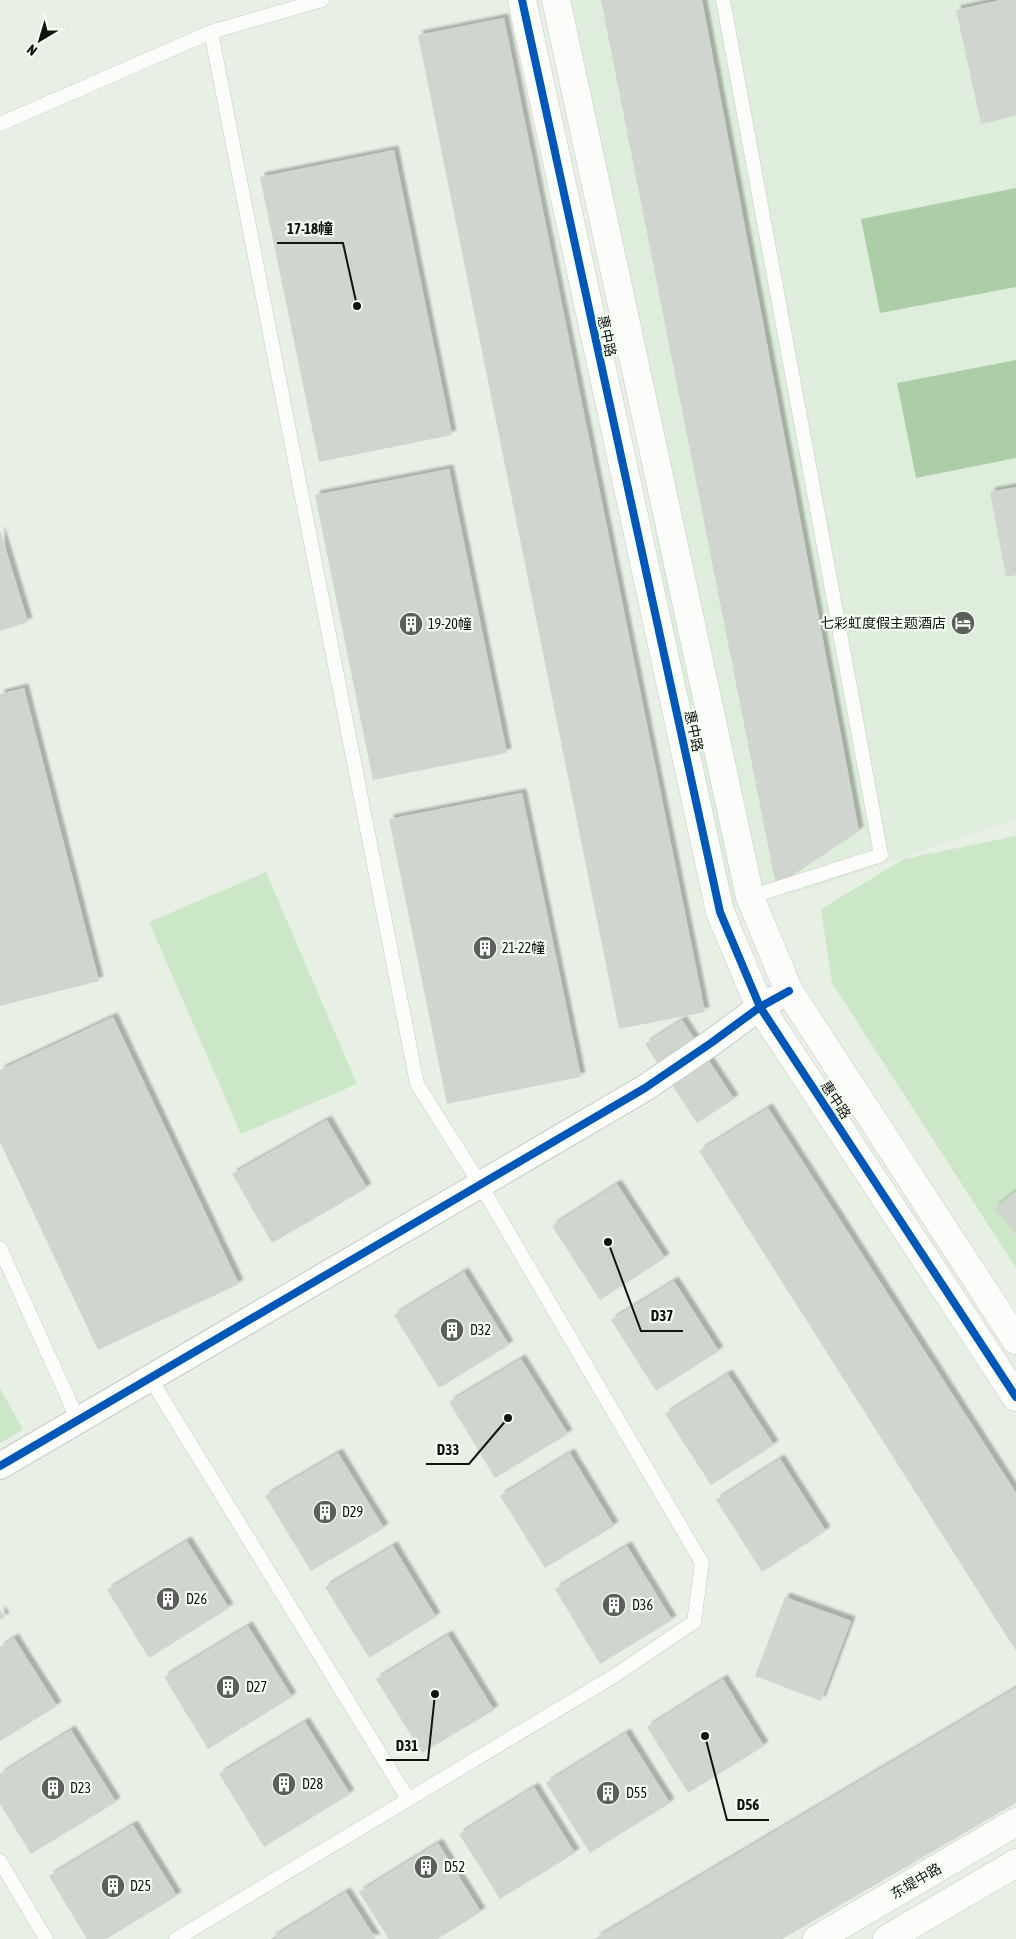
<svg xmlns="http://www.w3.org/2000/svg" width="1016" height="1939" font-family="'Asap Condensed','Noto Sans SC',sans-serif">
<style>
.built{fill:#dfeedc}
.green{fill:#cce7c8}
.water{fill:#abcea7}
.building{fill:#d0d6cf;filter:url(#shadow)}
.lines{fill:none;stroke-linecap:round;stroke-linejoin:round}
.service-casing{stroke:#c4cac3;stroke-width:15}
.minor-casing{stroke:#c4cac3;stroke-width:28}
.tertiary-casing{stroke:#c4cac3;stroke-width:29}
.secondary-casing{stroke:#c4cac3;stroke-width:29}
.service{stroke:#fcfdfb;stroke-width:14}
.minor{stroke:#fcfdfb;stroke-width:26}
.tertiary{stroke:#fcfdfb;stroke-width:28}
.secondary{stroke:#fcfdfb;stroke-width:28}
.cycleway-casing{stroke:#f5fff4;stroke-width:11}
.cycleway{stroke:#0057b8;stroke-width:8}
.labels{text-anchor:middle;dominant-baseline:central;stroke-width:4.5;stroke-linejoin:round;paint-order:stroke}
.street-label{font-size:14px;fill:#0f140e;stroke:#f5fff4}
.poi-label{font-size:14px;fill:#0f140e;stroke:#f5fff4;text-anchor:start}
.leader{fill:none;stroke:#0f140e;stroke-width:2}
.callout-dot{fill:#0f140e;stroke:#f5fff4;stroke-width:2}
.callout-label{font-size:15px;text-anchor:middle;font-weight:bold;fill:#0f140e;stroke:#f5fff4;stroke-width:4.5;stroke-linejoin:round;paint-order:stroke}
</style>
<defs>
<filter id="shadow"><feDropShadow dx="4.5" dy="-4.5" stdDeviation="1" flood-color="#0004"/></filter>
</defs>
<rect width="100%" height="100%" fill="#e8f0e6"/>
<path class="built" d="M 554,0 L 1016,0 L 1016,819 L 816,887 L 726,910 Z"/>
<g class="green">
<path d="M 1016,836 L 1016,1268 L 832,983 L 821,909 L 904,859 Z"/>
<path d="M 266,872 L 357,1084 L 241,1134 L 149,922 Z"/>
<path d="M 0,1388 L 23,1430 L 0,1443 Z"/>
</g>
<g class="water">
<path d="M 1016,188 L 1016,287 L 880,313 L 861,219 Z"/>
<path d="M 1016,360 L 1016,458 L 916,478 L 897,383 Z"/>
</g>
<g class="building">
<path d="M 601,0 L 702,0 L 859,831 L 776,886 Z"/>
<path d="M 1000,0 L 1016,0 L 1016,116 L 981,124 L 956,10 Z"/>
<path d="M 504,18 L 705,1012 L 619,1029 L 418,35 Z"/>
<path d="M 394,150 L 452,435 L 319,462 L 260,177 Z"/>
<path d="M 449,469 L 507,753 L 373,780 L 315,495 Z"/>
<path d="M 1016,487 L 1016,575 L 1006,577 L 990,492 Z"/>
<path d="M 0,530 L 28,622 L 0,631 Z"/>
<path d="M 24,688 L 99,981 L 0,1006 L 0,694 Z"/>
<path d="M 522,793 L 581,1077 L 447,1104 L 389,819 Z"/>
<path d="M 113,1017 L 239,1284 L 98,1350 L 0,1142 L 0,1070 Z"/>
<path d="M 682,1020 L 734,1099 L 697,1123 L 645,1044 Z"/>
<path d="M 768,1108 L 1016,1493 L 1016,1651 L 699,1151 Z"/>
<path d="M 327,1120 L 367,1188 L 272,1243 L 232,1174 Z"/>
<path d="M 617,1184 L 665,1258 L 600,1300 L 552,1226 Z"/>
<path d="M 1016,1191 L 1016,1235 L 994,1208 Z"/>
<path d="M 464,1272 L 509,1345 L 439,1388 L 394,1315 Z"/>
<path d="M 674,1281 L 719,1351 L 656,1391 L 611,1320 Z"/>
<path d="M 521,1359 L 568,1434 L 495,1478 L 449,1402 Z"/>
<path d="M 728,1374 L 774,1445 L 711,1485 L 665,1414 Z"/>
<path d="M 338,1453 L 384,1528 L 311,1571 L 265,1496 Z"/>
<path d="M 570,1453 L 614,1526 L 545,1568 L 500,1496 Z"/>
<path d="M 780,1459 L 826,1531 L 762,1572 L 716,1500 Z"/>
<path d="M 187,1541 L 229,1608 L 149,1658 L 107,1590 Z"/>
<path d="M 393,1546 L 436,1617 L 369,1658 L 325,1587 Z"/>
<path d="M 627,1546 L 672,1620 L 600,1664 L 555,1589 Z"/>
<path d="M 785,1597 L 851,1621 L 821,1701 L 755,1676 Z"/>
<path d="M 0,1610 L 5,1617 L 0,1620 Z"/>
<path d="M 248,1626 L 292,1697 L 208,1749 L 164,1677 Z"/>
<path d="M 448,1635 L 494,1710 L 422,1753 L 376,1679 Z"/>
<path d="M 14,1638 L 57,1706 L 0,1741 L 0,1647 Z"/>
<path d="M 723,1679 L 764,1746 L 688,1793 L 647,1727 Z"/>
<path d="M 1016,1688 L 1016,1803 L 782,1939 L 594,1939 Z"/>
<path d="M 305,1722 L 350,1794 L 264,1847 L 219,1774 Z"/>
<path d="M 71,1730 L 116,1802 L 31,1854 L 0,1804 L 0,1774 Z"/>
<path d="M 626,1733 L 670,1803 L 590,1853 L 546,1783 Z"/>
<path d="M 534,1787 L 575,1853 L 500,1899 L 459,1834 Z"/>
<path d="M 133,1825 L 177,1896 L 106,1939 L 87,1939 L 49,1876 Z"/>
<path d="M 438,1843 L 481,1912 L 437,1939 L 389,1939 L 359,1892 Z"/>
<path d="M 346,1892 L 376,1939 L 270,1939 Z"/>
</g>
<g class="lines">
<g class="service-casing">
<g id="service">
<path d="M 723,0 L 881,855 L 750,897"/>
<path d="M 0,124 L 211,32 L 322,0"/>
<path d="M 0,1248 L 78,1420"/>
<path d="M 150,1378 L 408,1799"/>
<path d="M 0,1861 L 46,1939"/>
<path d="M 176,1939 L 614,1676 L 694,1622 L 702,1563 L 480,1184 L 417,1084 L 211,32"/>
</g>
</g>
<g class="minor-casing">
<path id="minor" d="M 0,1466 L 645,1088 L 711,1043 L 760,1007 L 789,991"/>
</g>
<g class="tertiary-casing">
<g id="tertiary">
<path d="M 522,0 L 720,912 L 760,1007 L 1016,1397"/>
<path d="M 556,0 L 750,897 L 789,991 L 1016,1340"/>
</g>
</g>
<g class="secondary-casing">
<g id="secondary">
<path d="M 817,1939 L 1016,1822"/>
<path d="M 887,1939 L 1016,1863"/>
</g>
</g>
<use href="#service" class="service"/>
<use href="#minor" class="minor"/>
<use href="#tertiary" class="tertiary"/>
<use href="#secondary" class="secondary"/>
<g class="cycleway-casing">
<g id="cycleway">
<path d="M 522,0 L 720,912 L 760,1007 L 1016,1397"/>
<path d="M 0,1466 L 645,1088 L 711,1043 L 760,1007 L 789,991"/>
</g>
</g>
<use href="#cycleway" class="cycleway"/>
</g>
<defs>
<g id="hotel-disc" transform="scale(1.25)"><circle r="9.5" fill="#5b615a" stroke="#f5fff4"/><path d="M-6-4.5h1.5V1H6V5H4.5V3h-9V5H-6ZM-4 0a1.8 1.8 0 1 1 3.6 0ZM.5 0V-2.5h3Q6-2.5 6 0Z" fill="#fff"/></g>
<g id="building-disc" transform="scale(1.25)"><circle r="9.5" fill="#5b615a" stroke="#f5fff4"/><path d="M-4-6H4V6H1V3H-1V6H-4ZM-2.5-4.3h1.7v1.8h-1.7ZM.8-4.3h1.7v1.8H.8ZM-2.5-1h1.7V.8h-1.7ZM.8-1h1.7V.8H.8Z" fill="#fff"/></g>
</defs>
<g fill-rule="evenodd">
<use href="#hotel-disc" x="963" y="623"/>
<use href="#building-disc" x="411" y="624"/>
<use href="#building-disc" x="485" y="948"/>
<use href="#building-disc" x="452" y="1330"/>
<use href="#building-disc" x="325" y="1512"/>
<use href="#building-disc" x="168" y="1599"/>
<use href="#building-disc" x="614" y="1605"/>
<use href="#building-disc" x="228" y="1687"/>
<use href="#building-disc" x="284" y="1784"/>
<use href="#building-disc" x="53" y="1788"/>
<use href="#building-disc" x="608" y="1793"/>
<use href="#building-disc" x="426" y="1867"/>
<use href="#building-disc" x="113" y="1886"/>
</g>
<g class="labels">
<g class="street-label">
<text transform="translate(607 336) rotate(78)">惠中路</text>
<text transform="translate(694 731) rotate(78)">惠中路</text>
<text transform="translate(836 1100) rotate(57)">惠中路</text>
<text transform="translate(916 1881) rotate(-30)">东堤中路</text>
</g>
<g class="poi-label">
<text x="946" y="623" text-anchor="end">七彩虹度假主题酒店</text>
<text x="428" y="624">19-20幢</text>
<text x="502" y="948">21-22幢</text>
<text x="470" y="1330">D32</text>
<text x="342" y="1512">D29</text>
<text x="186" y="1599">D26</text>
<text x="632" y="1605">D36</text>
<text x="246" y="1687">D27</text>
<text x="302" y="1784">D28</text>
<text x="70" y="1788">D23</text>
<text x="626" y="1793">D55</text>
<text x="444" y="1867">D52</text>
<text x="130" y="1886">D25</text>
</g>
</g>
<path class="leader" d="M357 306L343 243H277M608 1242L641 1331H683M508 1418L469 1464H426M435 1694L428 1760H386M705 1736L727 1820H769"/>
<g class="callout-dot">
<circle cx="357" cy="306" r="5"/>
<circle cx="608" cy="1242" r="5"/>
<circle cx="508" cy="1418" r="5"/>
<circle cx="435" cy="1694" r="5"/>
<circle cx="705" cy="1736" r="5"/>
</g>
<g class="callout-label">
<text x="310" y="234">17-18幢</text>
<text x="662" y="1321">D37</text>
<text x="448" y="1455">D33</text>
<text x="407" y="1751">D31</text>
<text x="748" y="1810">D56</text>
</g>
<g transform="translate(40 40) rotate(218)" stroke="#f5fff4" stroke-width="4" paint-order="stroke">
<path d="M0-4L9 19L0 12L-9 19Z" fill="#0f140e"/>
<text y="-8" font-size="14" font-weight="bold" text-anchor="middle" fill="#0f140e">N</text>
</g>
</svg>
